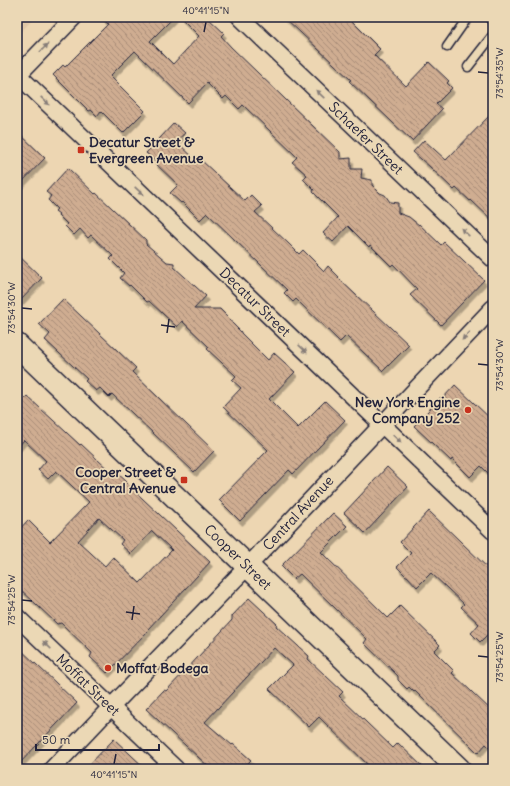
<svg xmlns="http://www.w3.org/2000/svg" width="510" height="786" font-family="Delius,sans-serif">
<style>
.built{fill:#e0c7a6}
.building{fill:url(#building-back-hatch);stroke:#22223b;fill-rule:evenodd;filter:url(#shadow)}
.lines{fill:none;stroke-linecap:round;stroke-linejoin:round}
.service-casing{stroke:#22223b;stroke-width:11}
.minor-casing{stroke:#22223b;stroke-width:19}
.secondary-casing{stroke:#22223b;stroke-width:25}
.service{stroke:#ebd8b5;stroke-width:8}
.minor{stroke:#ebd8b5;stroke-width:16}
.secondary{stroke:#ebd8b5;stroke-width:22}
.oneway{fill:#867d78}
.ticks{fill:none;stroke:#22223b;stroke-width:1.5}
.poi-dot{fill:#c8321e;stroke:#ebd8b5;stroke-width:1.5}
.labels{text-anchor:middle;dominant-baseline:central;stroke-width:3.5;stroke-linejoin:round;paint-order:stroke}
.street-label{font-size:14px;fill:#22223b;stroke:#ebd8b5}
.poi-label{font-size:14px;font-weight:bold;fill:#22223b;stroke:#ebd8b5;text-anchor:start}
.neatline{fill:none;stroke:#22223b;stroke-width:1.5}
.ticks-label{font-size:10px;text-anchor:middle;fill:#22223b}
</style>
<defs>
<pattern id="building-back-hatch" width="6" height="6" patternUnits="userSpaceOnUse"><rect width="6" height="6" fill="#cfad91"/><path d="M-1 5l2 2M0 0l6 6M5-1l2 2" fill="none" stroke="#a88c78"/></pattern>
<filter id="shadow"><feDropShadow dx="2.5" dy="4.5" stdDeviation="0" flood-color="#0004"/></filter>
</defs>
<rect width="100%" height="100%" fill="#edd6b2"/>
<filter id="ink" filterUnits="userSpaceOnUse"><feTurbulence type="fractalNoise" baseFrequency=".025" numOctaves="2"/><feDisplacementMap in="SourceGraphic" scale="8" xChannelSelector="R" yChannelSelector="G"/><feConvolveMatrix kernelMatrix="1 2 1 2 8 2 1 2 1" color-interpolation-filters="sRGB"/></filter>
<g filter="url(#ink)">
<path class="built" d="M 17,17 L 35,17 L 17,36 Z"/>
<g class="building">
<path d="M 101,17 L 174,17 L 150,41 L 173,64 L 199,36 L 180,17 L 207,17 L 224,33 L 221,36 L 231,47 L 340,152 L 340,159 L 351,158 L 351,169 L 362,169 L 361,178 L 372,180 L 372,185 L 380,193 L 385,195 L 390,202 L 398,203 L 398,213 L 409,217 L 419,225 L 419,224 L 441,245 L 444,242 L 484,280 L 441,325 L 410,295 L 417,289 L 393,264 L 391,266 L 370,245 L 369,247 L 348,226 L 333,242 L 323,233 L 338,217 L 313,192 L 314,190 L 303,179 L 307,175 L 292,162 L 297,157 L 243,105 L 239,109 L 226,96 L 223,99 L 207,83 L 188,103 L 135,51 L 110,76 L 145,111 L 123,133 L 101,111 L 97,116 L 91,110 L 89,111 L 53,75 L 63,65 L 65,67 L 108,24 Z"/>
<path d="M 284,17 L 348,17 L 380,49 L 374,55 L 406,86 L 429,62 L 449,81 L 447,83 L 452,88 L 436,104 L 442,109 L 412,141 L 349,81 L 351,80 Z"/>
<path d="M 493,112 L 493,221 L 471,200 L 470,201 L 456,188 L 454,190 L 430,167 L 413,152 L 424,140 L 446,160 Z"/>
<path d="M 174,123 L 185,133 L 176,141 L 199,163 L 201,160 L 245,201 L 251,195 L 262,206 L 255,212 L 289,244 L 299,254 L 303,250 L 324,271 L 328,266 L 339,277 L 338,278 L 409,345 L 383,371 L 346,336 L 340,342 L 296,299 L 293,302 L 284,293 L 287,290 L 207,213 L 200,220 L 182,202 L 181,203 L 170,193 L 178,185 L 155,163 L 157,162 L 146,153 Z"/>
<path d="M 17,131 L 45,158 L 17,187 Z"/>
<path d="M 68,168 L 95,194 L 96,193 L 146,240 L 146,244 L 167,262 L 174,263 L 174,267 L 206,296 L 194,309 L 220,309 L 232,321 L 232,323 L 241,332 L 241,333 L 268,360 L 274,353 L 295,372 L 269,399 L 298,428 L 325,401 L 345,420 L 293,474 L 289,470 L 240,521 L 219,500 L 268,450 L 223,407 L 241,388 L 232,380 L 236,376 L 207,349 L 209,347 L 182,321 L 177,327 L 149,301 L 147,302 L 130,285 L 129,286 L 120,278 L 124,273 L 110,259 L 113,256 L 91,235 L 88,238 L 80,229 L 74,235 L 65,226 L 67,224 L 58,215 L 59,214 L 55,211 L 57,209 L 48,200 L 51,196 L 46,192 Z"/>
<path d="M 17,254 L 42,278 L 17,304 Z"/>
<path d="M 63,299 L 136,368 L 132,372 L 214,451 L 194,472 L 112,394 L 109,397 L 100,388 L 96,391 L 85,381 L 87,379 L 45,340 L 50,334 L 39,324 Z"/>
<path d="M 455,385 L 493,421 L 493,478 L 481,466 L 470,477 L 452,459 L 451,461 L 414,426 L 441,397 L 442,399 Z"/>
<path d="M 27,396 L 80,445 L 81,444 L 114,475 L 116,472 L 127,482 L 126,483 L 210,562 L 148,629 L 149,630 L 107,673 L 90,657 L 92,653 L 61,623 L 57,624 L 17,586 L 17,532 L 28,520 L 50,542 L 89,502 L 56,471 L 48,479 L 38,470 L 46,461 L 24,440 L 17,448 L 17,406 ZM 99,518 L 123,540 L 120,544 L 131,554 L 152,531 L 172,550 L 140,583 L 113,557 L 105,566 L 78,541 Z"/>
<path d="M 387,467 L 408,487 L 365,533 L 344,513 Z"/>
<path d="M 429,511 L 493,573 L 493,637 L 489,633 L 480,642 L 471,633 L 479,624 L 461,607 L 464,604 L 431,573 L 417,587 L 407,576 L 406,576 L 397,567 L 411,553 L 400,542 Z"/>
<path d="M 333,513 L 347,526 L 321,552 L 388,618 L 400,606 L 440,645 L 434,651 L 454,671 L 452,673 L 493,712 L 493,751 L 486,744 L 478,753 L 415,691 L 414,692 L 409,687 L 407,689 L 398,680 L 398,676 L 364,643 L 367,639 L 300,574 L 294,579 L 281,566 Z"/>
<path d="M 249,598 L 277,624 L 276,626 L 309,656 L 308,659 L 343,692 L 339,696 L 393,748 L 398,743 L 425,769 L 372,769 L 319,717 L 309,727 L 269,689 L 293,665 L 274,648 L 205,722 L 232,745 L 233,744 L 251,760 L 242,769 L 211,769 L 146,709 L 164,690 L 166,691 L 186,670 L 232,620 L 232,616 Z"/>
<path d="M 17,646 L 77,703 L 17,766 Z"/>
<path d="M 114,739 L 146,769 L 85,769 Z"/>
</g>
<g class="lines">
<g class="service-casing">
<g id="service">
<path d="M 489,17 L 493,22"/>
<path d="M 447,47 L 468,17"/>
<path d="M 468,67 L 493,35"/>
</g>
</g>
<g class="minor-casing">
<g id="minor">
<path d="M 240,17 L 493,259"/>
<path d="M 17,74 L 493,531"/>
<path d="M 17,76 L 74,17"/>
<path d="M 17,617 L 176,769"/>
<path d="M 52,769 L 111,707 L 248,566 L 493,308"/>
</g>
</g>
<g class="secondary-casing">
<path id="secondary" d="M 17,345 L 459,769"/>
</g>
<use href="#service" class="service"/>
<use href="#minor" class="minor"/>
<use href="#secondary" class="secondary"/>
</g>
<defs><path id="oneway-solid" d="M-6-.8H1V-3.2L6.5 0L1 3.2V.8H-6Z"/></defs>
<g class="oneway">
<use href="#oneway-solid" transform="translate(44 48) rotate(-46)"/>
<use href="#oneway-solid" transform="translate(320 94) rotate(-136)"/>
<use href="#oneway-solid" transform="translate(45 101) rotate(44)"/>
<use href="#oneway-solid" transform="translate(139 191) rotate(44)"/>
<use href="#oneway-solid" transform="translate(465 232) rotate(-136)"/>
<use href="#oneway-solid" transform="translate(466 336) rotate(134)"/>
<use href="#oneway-solid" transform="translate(303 349) rotate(44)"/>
<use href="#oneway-solid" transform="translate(397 439) rotate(44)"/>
<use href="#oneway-solid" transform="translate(47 645) rotate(-136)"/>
</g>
</g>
<path class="ticks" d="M 204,32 L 206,22M 478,72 L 488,73M 22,308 L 32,309M 161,325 L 175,327M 167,333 L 169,319M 478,364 L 488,365M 22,600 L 32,601M 126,612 L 140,614M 132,620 L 134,606M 478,656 L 488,657M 114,764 L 116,754"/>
<g class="poi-dot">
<rect x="77" y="146" width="8" height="8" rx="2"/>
<circle cx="468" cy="410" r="4"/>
<rect x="180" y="476" width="8" height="8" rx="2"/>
<circle cx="108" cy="668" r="4"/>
</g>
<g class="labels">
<g class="street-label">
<text transform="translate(366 138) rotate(44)">Schaefer Street</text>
<text transform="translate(255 302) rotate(44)">Decatur Street</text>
<text transform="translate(298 513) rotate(-47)">Central Avenue</text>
<text transform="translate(238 557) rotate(44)">Cooper Street</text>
<text transform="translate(88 685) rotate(44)">Moffat Street</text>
</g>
<g class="poi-label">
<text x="89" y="142">Decatur Street &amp;<tspan x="89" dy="16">Evergreen Avenue</tspan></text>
<text x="460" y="402" text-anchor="end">New York Engine<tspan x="460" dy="16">Company 252</tspan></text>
<text x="176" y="472" text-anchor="end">Cooper Street &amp;<tspan x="176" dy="16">Central Avenue</tspan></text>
<text x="116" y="668">Moffat Bodega</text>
</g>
</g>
<rect width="510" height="786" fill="none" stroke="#ebd8b5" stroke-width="44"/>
<path d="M36 744v6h123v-6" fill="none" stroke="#22223b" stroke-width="2"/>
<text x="42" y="744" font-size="12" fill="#22223b" stroke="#ebd8b5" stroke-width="3" paint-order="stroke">50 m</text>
<rect x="22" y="22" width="466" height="742" class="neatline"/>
<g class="ticks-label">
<text x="206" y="14">40°41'15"N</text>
<text transform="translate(499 73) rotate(-90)" y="4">73°54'35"W</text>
<text transform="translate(11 308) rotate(-90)" y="4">73°54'30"W</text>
<text transform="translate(499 365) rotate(-90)" y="4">73°54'30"W</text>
<text transform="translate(11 600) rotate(-90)" y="4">73°54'25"W</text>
<text transform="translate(499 657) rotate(-90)" y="4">73°54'25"W</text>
<text x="114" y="778">40°41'15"N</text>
</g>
</svg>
